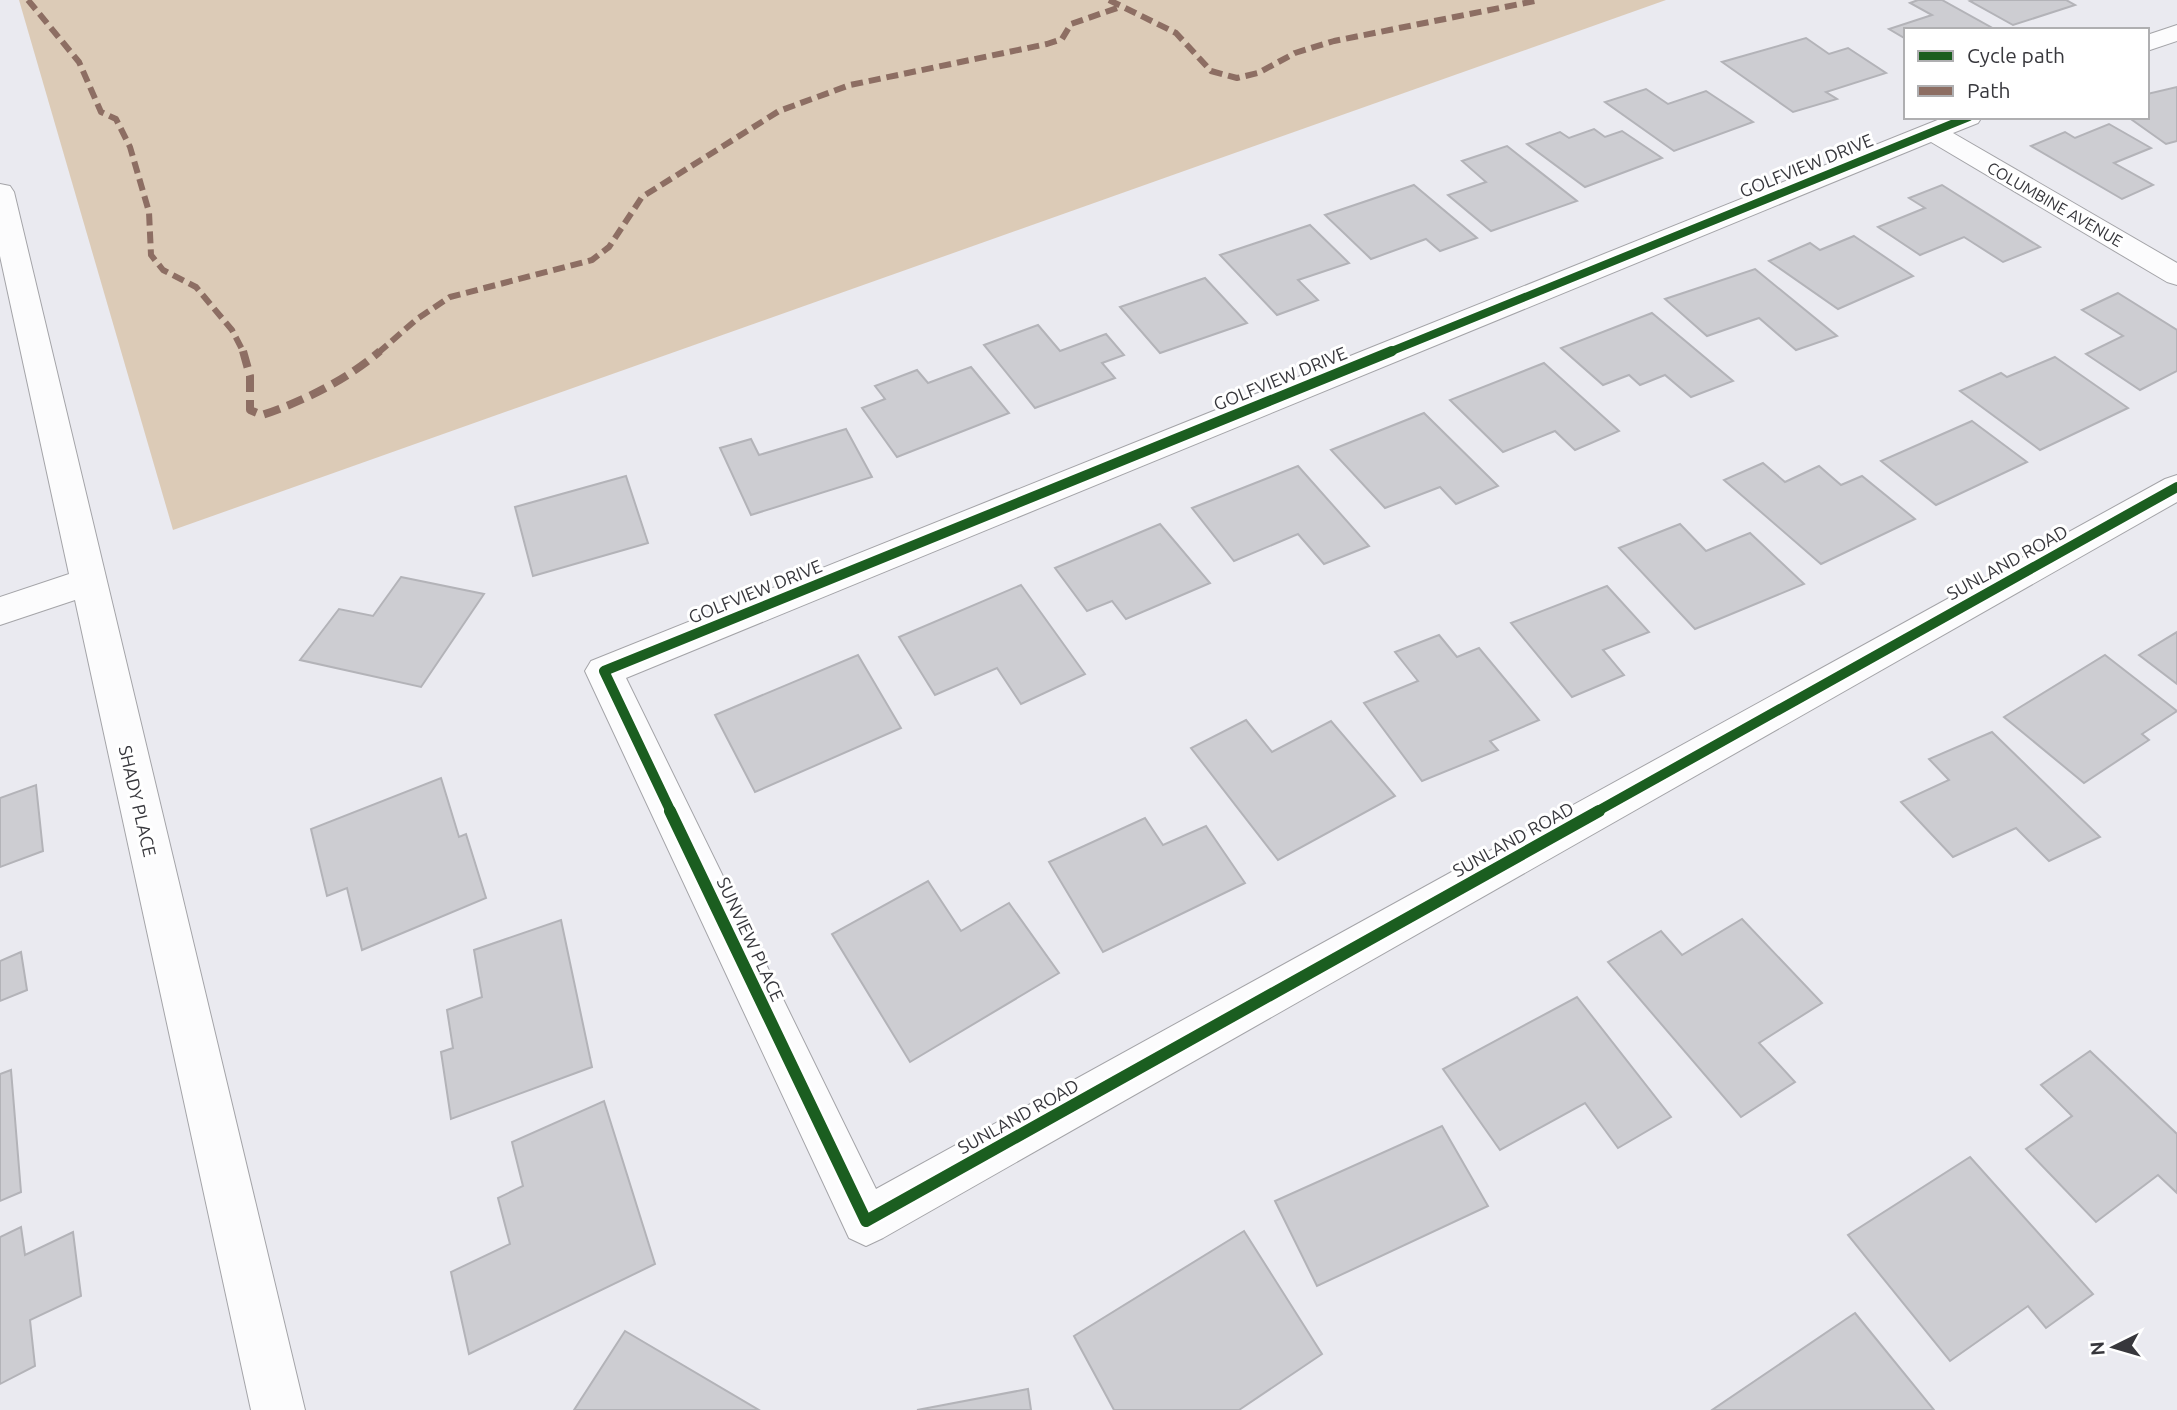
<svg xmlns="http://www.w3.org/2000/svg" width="2177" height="1410" font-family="Ubuntu,sans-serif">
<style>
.green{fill:#dccbb7}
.building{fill:#cdcdd2;stroke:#b3b3b8;stroke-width:2}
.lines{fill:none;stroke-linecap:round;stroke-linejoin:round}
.minor-casing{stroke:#a4a4a8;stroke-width:2}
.minor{fill:#fcfcfd;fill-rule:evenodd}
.quiet-far1{stroke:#8d6e63;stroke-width:6;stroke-dasharray:12 6;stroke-linecap:butt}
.quiet{stroke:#8d6e63;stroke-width:8;stroke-dasharray:17 8;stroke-linecap:butt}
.cycleway-far2-casing{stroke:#fff;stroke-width:11}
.cycleway-far1-casing{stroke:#fff;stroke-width:14}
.cycleway-casing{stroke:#fff;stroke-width:17}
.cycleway-far2{stroke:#1b5e20;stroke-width:8}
.cycleway-far1{stroke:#1b5e20;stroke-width:10}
.cycleway{stroke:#1b5e20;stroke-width:12}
.labels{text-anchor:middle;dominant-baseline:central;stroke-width:6;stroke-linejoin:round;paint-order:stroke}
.far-street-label{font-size:16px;fill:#37373c;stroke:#fff}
.street-label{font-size:18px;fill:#37373c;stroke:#fff}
</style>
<rect width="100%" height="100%" fill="#eaeaf0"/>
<path class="green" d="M 19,0 L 1666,0 L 173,530 Z"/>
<g class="building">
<path d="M 1918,0 L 1942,0 L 1996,30 L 1906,30 L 1906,39 L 1889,29 L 1932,15 L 1910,3 Z"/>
<path d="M 1974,0 L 2066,0 L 2075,5 L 2013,25 L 1970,1 Z"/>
<path d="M 1806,38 L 1829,54 L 1848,48 L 1886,73 L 1826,92 L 1837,99 L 1793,112 L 1722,62 Z"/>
<path d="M 2177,87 L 2177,141 L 2166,144 L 2128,117 L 2147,117 L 2147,94 Z"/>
<path d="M 1646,89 L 1668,104 L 1706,91 L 1753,122 L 1674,151 L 1605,102 Z"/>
<path d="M 2109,124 L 2151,148 L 2114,163 L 2153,185 L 2122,199 L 2031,146 L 2065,132 L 2075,138 Z"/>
<path d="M 1594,129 L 1605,137 L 1622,131 L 1662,158 L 1585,187 L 1527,144 L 1560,132 L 1569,138 Z"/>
<path d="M 1507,146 L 1577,201 L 1491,231 L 1448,195 L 1486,182 L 1462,161 Z"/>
<path d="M 1414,185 L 1477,238 L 1440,251 L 1426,239 L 1371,259 L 1325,215 Z"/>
<path d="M 1942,185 L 2040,247 L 2003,262 L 1964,237 L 1920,255 L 1878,227 L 1925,208 L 1909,198 Z"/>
<path d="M 1310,225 L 1349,263 L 1298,280 L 1318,300 L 1277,315 L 1220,255 Z"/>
<path d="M 1854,236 L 1913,276 L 1838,309 L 1769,261 L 1810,243 L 1820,250 Z"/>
<path d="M 1755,269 L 1837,336 L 1796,350 L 1759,318 L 1707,336 L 1665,299 Z"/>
<path d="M 1205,278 L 1247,323 L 1160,353 L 1120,307 Z"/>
<path d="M 2118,293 L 2177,330 L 2177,371 L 2140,390 L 2086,354 L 2123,336 L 2082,310 Z"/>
<path d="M 1652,313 L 1733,381 L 1691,397 L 1665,375 L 1640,385 L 1629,375 L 1603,385 L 1561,348 Z"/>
<path d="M 1038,325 L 1060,351 L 1106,334 L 1124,355 L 1102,363 L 1115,378 L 1035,408 L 984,345 Z"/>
<path d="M 2055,357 L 2128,408 L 2040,450 L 1960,391 L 2001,373 L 2007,377 Z"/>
<path d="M 1544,363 L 1619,431 L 1575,450 L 1555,431 L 1503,452 L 1450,400 Z"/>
<path d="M 971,367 L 1009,413 L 897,457 L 862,408 L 885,399 L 875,386 L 917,370 L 928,383 Z"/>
<path d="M 1424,413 L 1498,486 L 1456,504 L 1440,487 L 1385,508 L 1331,450 Z"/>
<path d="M 1972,421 L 2027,462 L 1936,505 L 1881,461 Z"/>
<path d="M 846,429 L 872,477 L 751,515 L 720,448 L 751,439 L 759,455 Z"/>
<path d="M 1763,463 L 1785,482 L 1819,466 L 1841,485 L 1862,476 L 1915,519 L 1821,564 L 1724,480 Z"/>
<path d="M 1298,466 L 1369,546 L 1324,564 L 1298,534 L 1234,561 L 1192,508 Z"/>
<path d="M 626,476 L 648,543 L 533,576 L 515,507 Z"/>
<path d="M 1160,524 L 1210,583 L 1126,619 L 1112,601 L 1087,611 L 1055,568 Z"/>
<path d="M 1680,524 L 1706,551 L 1750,533 L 1804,584 L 1695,629 L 1619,548 Z"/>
<path d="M 401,577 L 484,594 L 421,687 L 300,660 L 339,609 L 373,616 Z"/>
<path d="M 1021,585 L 1085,674 L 1021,704 L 997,668 L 935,695 L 899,637 Z"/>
<path d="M 1607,586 L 1649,632 L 1603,650 L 1624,675 L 1572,697 L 1511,623 Z"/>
<path d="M 2177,632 L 2177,684 L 2139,655 Z"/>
<path d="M 1439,635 L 1457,657 L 1479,648 L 1539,720 L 1490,741 L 1498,750 L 1422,781 L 1364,703 L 1418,681 L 1395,652 Z"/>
<path d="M 858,655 L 901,728 L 755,792 L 715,715 Z"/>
<path d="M 2105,655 L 2177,711 L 2142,734 L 2149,740 L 2084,783 L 2004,717 Z"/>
<path d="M 1246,720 L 1272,752 L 1331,721 L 1395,796 L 1278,860 L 1191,748 Z"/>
<path d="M 1992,732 L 2100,837 L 2049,861 L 2016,828 L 1953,857 L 1901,802 L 1949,780 L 1929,759 Z"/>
<path d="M 441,778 L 459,837 L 466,834 L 486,898 L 362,950 L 347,888 L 327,896 L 311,829 Z"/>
<path d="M 36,785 L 43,851 L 0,867 L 0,798 Z"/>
<path d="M 1145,818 L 1163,845 L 1206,826 L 1245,883 L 1103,952 L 1049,862 Z"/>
<path d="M 928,881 L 961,931 L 1009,903 L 1059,973 L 910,1062 L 832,934 Z"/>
<path d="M 1742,919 L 1822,1003 L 1759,1043 L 1795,1082 L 1741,1117 L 1608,962 L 1661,931 L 1682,955 Z"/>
<path d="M 561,920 L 592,1067 L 451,1119 L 441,1052 L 453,1048 L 447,1010 L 482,997 L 474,950 Z"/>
<path d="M 21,952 L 27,990 L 0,1001 L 0,961 Z"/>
<path d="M 1577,997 L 1671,1117 L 1618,1148 L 1585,1103 L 1500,1150 L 1443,1069 Z"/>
<path d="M 2090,1051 L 2177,1134 L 2177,1193 L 2158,1175 L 2096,1222 L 2026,1149 L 2072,1116 L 2041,1085 Z"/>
<path d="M 11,1070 L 21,1192 L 0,1201 L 0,1074 Z"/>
<path d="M 604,1101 L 655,1264 L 469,1354 L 451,1272 L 510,1244 L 498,1198 L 523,1186 L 512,1142 Z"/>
<path d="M 1442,1126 L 1488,1206 L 1317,1286 L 1275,1201 Z"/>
<path d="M 1970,1157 L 2093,1294 L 2046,1328 L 2028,1306 L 1950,1361 L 1848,1235 Z"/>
<path d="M 21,1227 L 25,1255 L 73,1232 L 81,1296 L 30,1320 L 35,1366 L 0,1384 L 0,1237 Z"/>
<path d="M 1244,1231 L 1322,1354 L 1239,1410 L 1114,1410 L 1074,1336 Z"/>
<path d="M 1855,1313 L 1934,1410 L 1712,1410 Z"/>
<path d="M 625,1331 L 759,1410 L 574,1410 Z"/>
<path d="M 1028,1389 L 1031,1410 L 917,1410 Z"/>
</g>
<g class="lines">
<g class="minor-casing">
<g id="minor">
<path d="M 2177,25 L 2177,41 L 2147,51 L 2147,35 Z"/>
<path d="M 1945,117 L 1982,117 L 1978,123 L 1953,133 L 2177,263 L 2177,285 L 2167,282 L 1931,142 L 626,678 L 876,1189 L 2165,479 L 2177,475 L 2177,502 L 883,1238 L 866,1246 L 849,1238 L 585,671 L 591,661 Z"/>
<path d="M 0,184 L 10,186 L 14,192 L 305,1410 L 251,1410 L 75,600 L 0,625 L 0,597 L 69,574 L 0,256 Z"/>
</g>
</g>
<use href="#minor" class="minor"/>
<g class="quiet-far1">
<path d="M 28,0 L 79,62 L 101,112 L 116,119 L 130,147 L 149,212 L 151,255 L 163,270 L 196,287 L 232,330 L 244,353"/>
<path d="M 1109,0 L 1176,33 L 1211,71 L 1237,78 L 1258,73 L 1295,53 L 1334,41 L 1540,0"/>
<path d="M 378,353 L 417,319 L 450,297 L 592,260 L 609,247 L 642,197 L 779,111 L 850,85 L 1047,44 L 1062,39 L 1071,24 L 1120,7"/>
</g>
<path class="quiet" d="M 243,351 L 250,376 L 250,410 L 262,415 C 302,402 348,379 380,351"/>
<g class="cycleway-far2-casing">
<path id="cycleway-far2" d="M 1387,353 L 1969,117"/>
</g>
<g class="cycleway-far1-casing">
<g id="cycleway-far1">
<path d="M 671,812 L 604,671 L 1392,351"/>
<path d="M 1596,812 L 2177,487"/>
</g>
</g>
<g class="cycleway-casing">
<path id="cycleway" d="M 670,811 L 866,1221 L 1599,811"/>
</g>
<use href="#cycleway-far2" class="cycleway-far2"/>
<use href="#cycleway-far1" class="cycleway-far1"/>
<use href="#cycleway" class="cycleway"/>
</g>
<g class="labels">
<g class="far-street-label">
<text transform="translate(2055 204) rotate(30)">COLUMBINE AVENUE</text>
</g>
<g class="street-label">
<text transform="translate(1806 165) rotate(-22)">GOLFVIEW DRIVE</text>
<text transform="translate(1280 378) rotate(-22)">GOLFVIEW DRIVE</text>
<text transform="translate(2007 562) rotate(-29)">SUNLAND ROAD</text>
<text transform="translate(755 591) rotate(-22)">GOLFVIEW DRIVE</text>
<text transform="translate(138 801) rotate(77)">SHADY PLACE</text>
<text transform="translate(1513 839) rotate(-29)">SUNLAND ROAD</text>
<text transform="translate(751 939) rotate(65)">SUNVIEW PLACE</text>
<text transform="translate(1018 1116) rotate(-29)">SUNLAND ROAD</text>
</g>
</g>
<rect x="1904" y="28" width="245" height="91" fill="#ffffff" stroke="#afafb1" stroke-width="2"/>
<rect x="1918" y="51" width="35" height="10" fill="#1b5e20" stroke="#afafb1" stroke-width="2"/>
<text x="1967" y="63" font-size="21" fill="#37373c">Cycle path</text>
<rect x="1918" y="86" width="35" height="10" fill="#8d6e63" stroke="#afafb1" stroke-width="2"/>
<text x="1967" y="98" font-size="21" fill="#37373c">Path</text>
<g transform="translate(2114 1347) rotate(265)" stroke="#ffffff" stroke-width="5" paint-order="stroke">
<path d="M0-5L12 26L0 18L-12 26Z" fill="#37373c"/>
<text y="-10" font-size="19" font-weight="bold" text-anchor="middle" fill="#37373c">N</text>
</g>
</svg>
